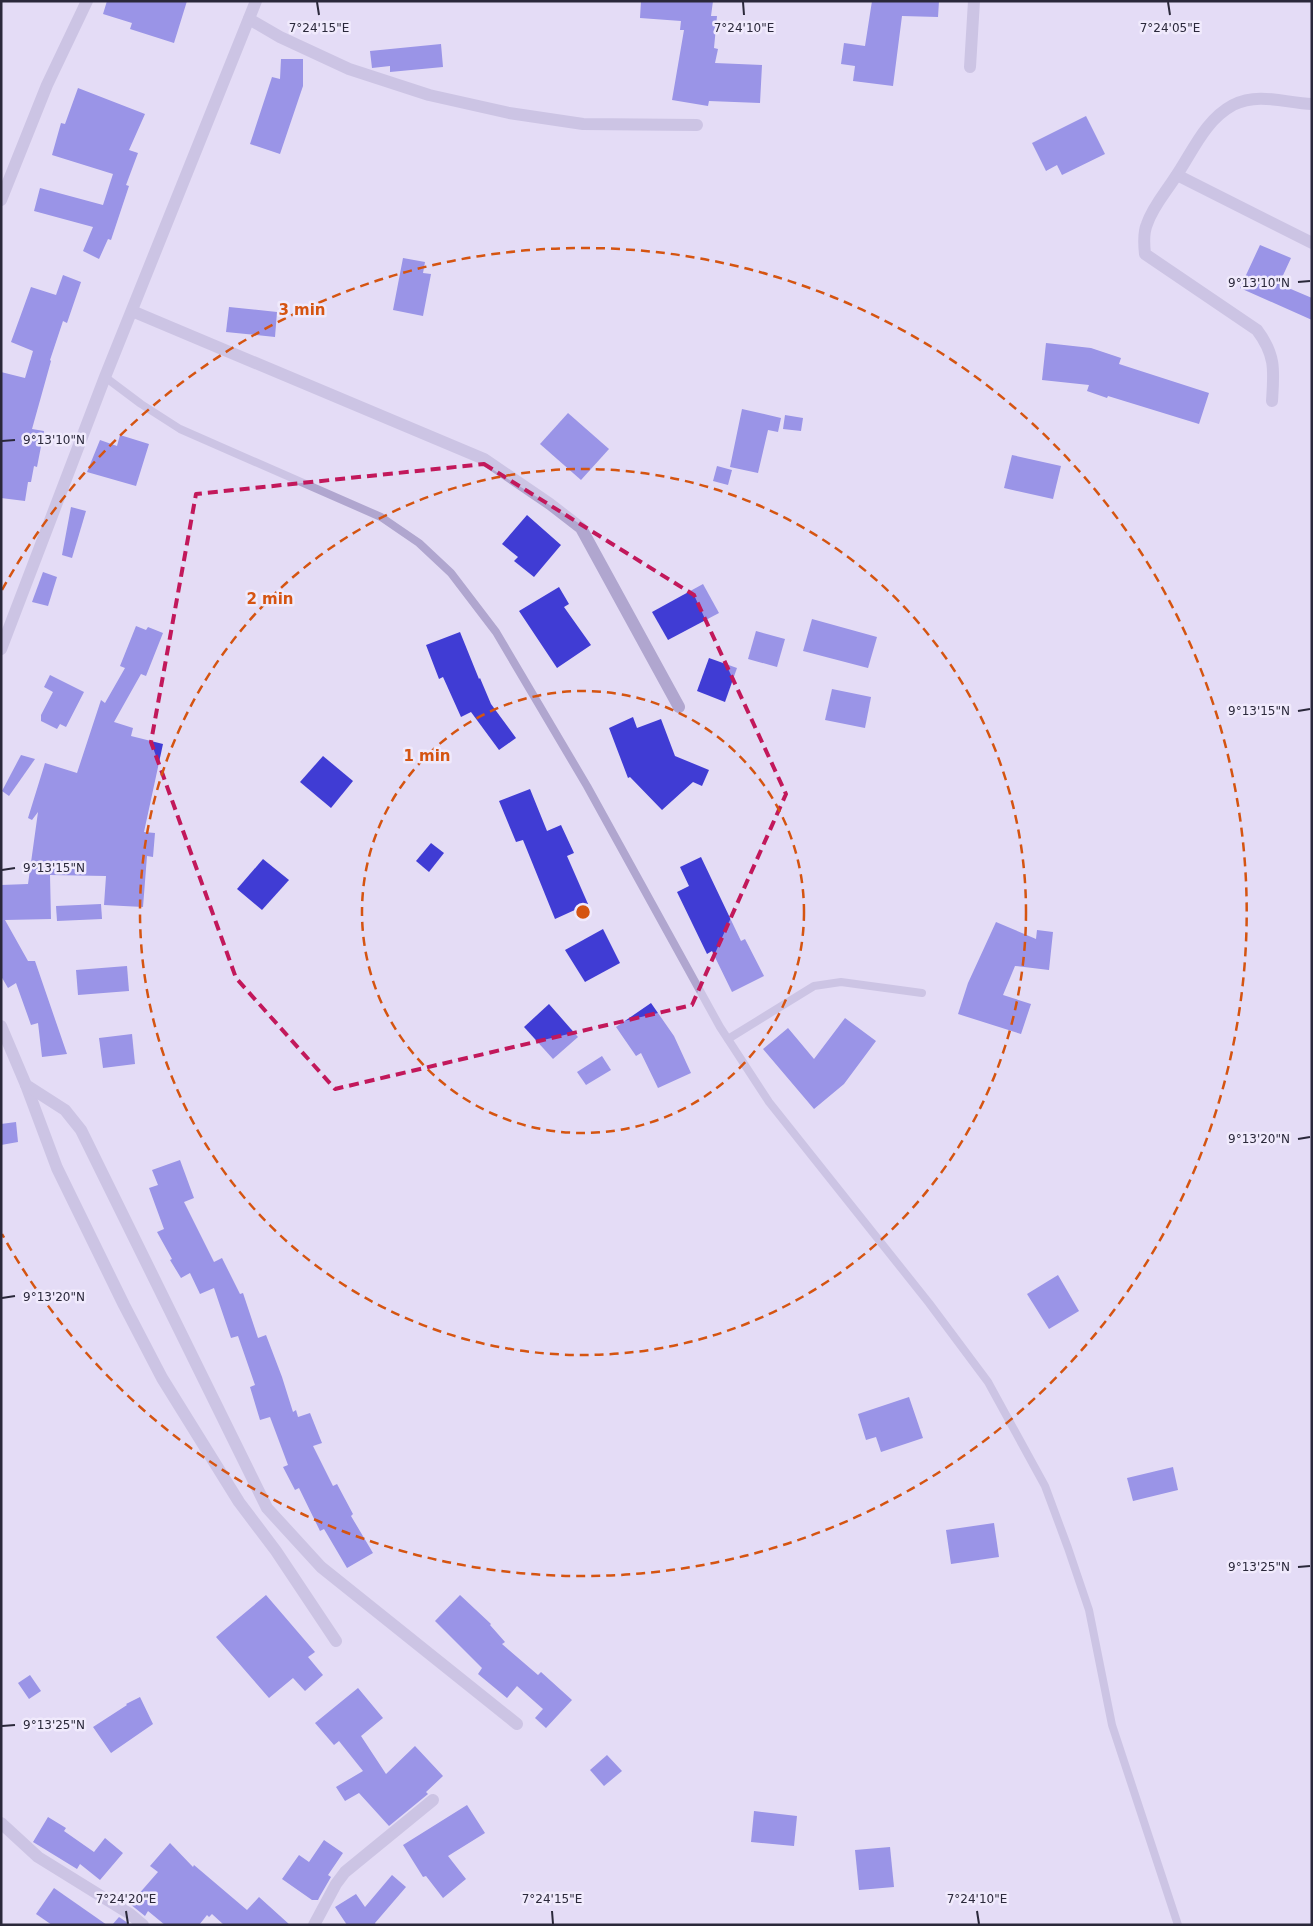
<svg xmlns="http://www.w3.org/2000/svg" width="1313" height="1926" font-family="'DejaVu Sans',sans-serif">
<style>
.building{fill:#403cd4}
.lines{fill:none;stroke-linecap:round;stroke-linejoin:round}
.service{stroke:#b0a6cf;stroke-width:8}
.minor{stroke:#b0a6cf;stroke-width:12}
.marked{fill:none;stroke:#c2185b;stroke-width:4;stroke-dasharray:10 6;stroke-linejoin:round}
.ticks{fill:none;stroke:#2a283a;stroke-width:2}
.ring{fill:none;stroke:#d55411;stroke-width:2.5;stroke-dasharray:9 6}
.ticks-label{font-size:12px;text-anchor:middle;fill:#2a283a;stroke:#f0eafc;stroke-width:5;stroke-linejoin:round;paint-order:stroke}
.centre{fill:#d55411;stroke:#f0eafc;stroke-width:2.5}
.ring-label{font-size:15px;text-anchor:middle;font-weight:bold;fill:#d55411;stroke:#f0eafc;stroke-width:5;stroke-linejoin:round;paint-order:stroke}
</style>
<rect width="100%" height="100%" fill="#e4dcf5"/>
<g class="building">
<path d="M 107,1 L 187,1 L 174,43 L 130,29 L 132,23 L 103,14 Z"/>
<path d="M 641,1 L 713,1 L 711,16 L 717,16 L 714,48 L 718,49 L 715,63 L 762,65 L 760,103 L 709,101 L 708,106 L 672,100 L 684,30 L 680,30 L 681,21 L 640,18 Z"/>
<path d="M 872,1 L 939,1 L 938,17 L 902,16 L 893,86 L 853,81 L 855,66 L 841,64 L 844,43 L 865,46 Z"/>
<path d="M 441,44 L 443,67 L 390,72 L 390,66 L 372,68 L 370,51 Z"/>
<path d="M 281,59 L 303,59 L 303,86 L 280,154 L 250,144 L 272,77 L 280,79 Z"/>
<path d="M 78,88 L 145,114 L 129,150 L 138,153 L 126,185 L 129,186 L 111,240 L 108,239 L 99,259 L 83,251 L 93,227 L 34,211 L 40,188 L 103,205 L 113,174 L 52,155 L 61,123 L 65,124 Z"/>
<path d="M 1086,116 L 1105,154 L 1062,175 L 1057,165 L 1046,171 L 1032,143 Z"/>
<path d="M 1260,245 L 1291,258 L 1279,284 L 1312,298 L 1312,320 L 1240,288 Z"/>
<path d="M 403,258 L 425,262 L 423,273 L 431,274 L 423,316 L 393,310 Z"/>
<path d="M 63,275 L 81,282 L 67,323 L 63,321 L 50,360 L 51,361 L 32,429 L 44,431 L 37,467 L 34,466 L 31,482 L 28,482 L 25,501 L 1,498 L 1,372 L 25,378 L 33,351 L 11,342 L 31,287 L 56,295 Z"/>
<path d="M 229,307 L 277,312 L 275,337 L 226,332 Z"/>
<path d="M 1046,343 L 1091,348 L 1121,358 L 1119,364 L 1209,393 L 1199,424 L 1108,396 L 1107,398 L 1087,391 L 1089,385 L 1042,380 Z"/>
<path d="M 742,409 L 781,418 L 778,432 L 768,430 L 758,473 L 730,467 Z"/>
<path d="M 568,413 L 609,449 L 581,480 L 540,444 Z"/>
<path d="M 785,415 L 803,418 L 801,431 L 783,429 Z"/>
<path d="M 120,435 L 149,444 L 136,486 L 87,472 L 100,440 L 117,446 Z"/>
<path d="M 1012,455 L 1061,466 L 1053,499 L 1004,488 Z"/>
<path d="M 717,466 L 732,470 L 728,485 L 713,481 Z"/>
<path d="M 71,507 L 86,511 L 72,558 L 62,555 Z"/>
<path d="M 527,515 L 561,545 L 534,577 L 514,561 L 518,557 L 502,544 Z"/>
<path d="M 43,572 L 57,577 L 48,606 L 32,602 Z"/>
<path d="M 703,584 L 719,613 L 668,640 L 652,612 Z"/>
<path d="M 559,587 L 569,604 L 564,607 L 591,645 L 557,668 L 519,611 Z"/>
<path d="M 812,619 L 877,637 L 868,668 L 803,651 Z"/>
<path d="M 136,626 L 146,630 L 148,627 L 163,633 L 146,676 L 141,674 L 114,722 L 133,728 L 131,736 L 163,744 L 144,832 L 155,833 L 153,857 L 147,856 L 143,907 L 104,905 L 106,876 L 50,875 L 51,919 L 5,920 L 28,961 L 35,961 L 67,1054 L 42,1057 L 38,1023 L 31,1025 L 16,983 L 8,988 L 1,976 L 1,885 L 28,884 L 38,812 L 32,820 L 28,818 L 45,763 L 77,773 L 101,700 L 105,703 L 125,668 L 120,666 Z"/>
<path d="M 756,631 L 785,639 L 777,667 L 748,659 Z"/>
<path d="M 460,632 L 479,679 L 480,678 L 491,704 L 516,738 L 499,750 L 471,712 L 461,717 L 443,677 L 439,679 L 426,645 Z"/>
<path d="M 709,658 L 737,668 L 725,702 L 697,691 Z"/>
<path d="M 50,675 L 84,692 L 66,727 L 60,724 L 57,729 L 41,721 L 41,715 L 53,692 L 44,687 Z"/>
<path d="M 832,689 L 871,697 L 865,728 L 825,720 Z"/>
<path d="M 633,717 L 637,728 L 661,719 L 675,756 L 709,770 L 702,786 L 693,782 L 662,810 L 630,777 L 628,778 L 609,728 Z"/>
<path d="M 21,755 L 35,759 L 9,796 L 2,791 Z"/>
<path d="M 323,756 L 353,781 L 331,808 L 300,782 Z"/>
<path d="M 530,789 L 547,831 L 561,825 L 574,853 L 567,856 L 588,904 L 555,919 L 523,840 L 516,842 L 499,801 Z"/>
<path d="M 431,843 L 444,853 L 429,872 L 416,861 Z"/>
<path d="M 701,857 L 741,941 L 745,939 L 764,976 L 732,992 L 712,951 L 707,954 L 677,892 L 689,886 L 680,867 Z"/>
<path d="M 263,859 L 289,880 L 262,910 L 237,889 Z"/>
<path d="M 101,904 L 102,919 L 57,921 L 56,906 Z"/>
<path d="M 996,922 L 1036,939 L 1037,930 L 1053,932 L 1049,970 L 1015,966 L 1003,995 L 1031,1004 L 1021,1034 L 958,1014 L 968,983 Z"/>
<path d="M 603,929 L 620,963 L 585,982 L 565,950 Z"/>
<path d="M 127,966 L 129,991 L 78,995 L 76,970 Z"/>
<path d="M 651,1003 L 674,1036 L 691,1073 L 658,1088 L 641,1053 L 636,1056 L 616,1027 Z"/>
<path d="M 549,1004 L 578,1037 L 553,1059 L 524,1027 Z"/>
<path d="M 845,1018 L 876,1041 L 844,1084 L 814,1109 L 763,1049 L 788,1028 L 814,1059 Z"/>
<path d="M 132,1034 L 135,1064 L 103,1068 L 99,1038 Z"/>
<path d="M 602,1056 L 611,1070 L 586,1085 L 577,1072 Z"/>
<path d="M 16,1122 L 18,1142 L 1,1145 L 1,1124 Z"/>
<path d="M 180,1160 L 194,1198 L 184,1202 L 214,1262 L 222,1258 L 240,1294 L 243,1293 L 258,1338 L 266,1335 L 282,1377 L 293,1412 L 296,1410 L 298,1417 L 310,1413 L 322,1443 L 313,1446 L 333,1486 L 337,1484 L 353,1514 L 351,1516 L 373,1553 L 347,1568 L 324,1529 L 320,1531 L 299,1488 L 295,1490 L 283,1467 L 288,1465 L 270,1417 L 260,1420 L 250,1387 L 255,1385 L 238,1336 L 231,1338 L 214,1288 L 200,1294 L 190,1273 L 181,1278 L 170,1260 L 172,1259 L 157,1232 L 164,1229 L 149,1188 L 158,1185 L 152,1170 Z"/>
<path d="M 1058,1275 L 1079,1311 L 1049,1329 L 1027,1294 Z"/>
<path d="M 909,1397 L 923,1438 L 881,1452 L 876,1437 L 866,1440 L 858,1414 Z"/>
<path d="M 1173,1467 L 1178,1490 L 1133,1501 L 1127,1478 Z"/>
<path d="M 994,1523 L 999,1557 L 951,1564 L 946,1530 Z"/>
<path d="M 266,1595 L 315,1652 L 308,1657 L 323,1675 L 305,1691 L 293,1678 L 269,1698 L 216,1637 Z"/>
<path d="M 460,1595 L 491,1624 L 490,1625 L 505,1642 L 502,1644 L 538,1675 L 541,1672 L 572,1700 L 546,1728 L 535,1718 L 543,1709 L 517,1686 L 507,1698 L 478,1674 L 482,1668 L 435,1621 Z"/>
<path d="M 30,1675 L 41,1691 L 29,1699 L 18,1683 Z"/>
<path d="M 358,1688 L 383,1718 L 361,1736 L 386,1774 L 415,1746 L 443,1776 L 426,1792 L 428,1794 L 389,1826 L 359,1793 L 345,1801 L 336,1787 L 363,1771 L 339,1741 L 334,1745 L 315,1723 Z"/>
<path d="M 140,1697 L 153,1724 L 111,1753 L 93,1727 L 127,1705 L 126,1704 Z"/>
<path d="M 607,1755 L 622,1771 L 604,1786 L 590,1770 Z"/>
<path d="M 467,1805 L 485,1833 L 448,1856 L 466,1879 L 443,1898 L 426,1876 L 423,1877 L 403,1845 Z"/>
<path d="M 754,1811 L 797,1816 L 794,1846 L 751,1842 Z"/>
<path d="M 48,1817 L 66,1828 L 64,1831 L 94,1852 L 105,1838 L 123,1853 L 100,1880 L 80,1864 L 77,1869 L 33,1842 Z"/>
<path d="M 324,1840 L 343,1853 L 328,1875 L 331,1877 L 320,1896 L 318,1900 L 312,1900 L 282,1879 L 299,1855 L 309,1862 Z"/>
<path d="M 170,1843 L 193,1867 L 194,1865 L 247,1910 L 259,1897 L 290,1925 L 224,1925 L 212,1914 L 209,1917 L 207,1915 L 199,1925 L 165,1925 L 148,1911 L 145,1916 L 130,1904 L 158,1872 L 150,1866 Z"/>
<path d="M 890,1847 L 894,1887 L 859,1890 L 855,1850 Z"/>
<path d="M 392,1875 L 406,1887 L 375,1923 L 376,1925 L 347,1925 L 335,1907 L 356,1894 L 365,1907 Z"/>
<path d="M 54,1888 L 107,1925 L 52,1925 L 36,1914 Z"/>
<path d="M 119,1917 L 125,1921 L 130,1925 L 112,1925 Z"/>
</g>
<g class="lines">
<g class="service">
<path d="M 105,377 L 141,404 L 180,429 L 381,517 L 419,543 L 451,573 L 496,632 L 587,786 L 720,1027 L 769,1102 L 929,1303 L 988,1382 L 1045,1486 L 1068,1548 L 1089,1610 L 1112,1725 L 1178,1925"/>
<path d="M 728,1039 L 814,986 L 841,982 L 922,993"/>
</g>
<g class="minor">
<path d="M 249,19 L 280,37 L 349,69 L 429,95 L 509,113 L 583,124 L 697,125"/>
<path d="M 970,67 L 974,1"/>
<path d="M 1177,175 L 1312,243"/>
<path d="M 1,200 L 47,85 L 87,1"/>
<path d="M 132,311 L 484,459 L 550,504 L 581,528 L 679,707"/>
<path d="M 1272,401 C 1274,371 1276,355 1257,330 L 1145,254 C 1144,245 1143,233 1147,224 C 1153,206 1166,192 1176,176 C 1193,151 1205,120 1233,105 C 1259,92 1285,103 1312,104"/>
<path d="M 1,649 L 105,377 L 256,1"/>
<path d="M 1,1026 L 26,1085 L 57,1168 L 124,1305 L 162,1378 L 239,1502 L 276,1551 L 336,1641"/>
<path d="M 26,1085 L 65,1110 L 81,1130 L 267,1508 L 321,1567 L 517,1724"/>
<path d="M 1,1823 L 38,1857 L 130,1914 L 143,1925"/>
<path d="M 314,1925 L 336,1884 L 345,1872 L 433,1800"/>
</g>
</g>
<path d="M0 0H1313V1926H0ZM 484,464 L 694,595 L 786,794 L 692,1005 L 335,1089 L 236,978 L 151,742 L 196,494 Z" fill="#e4dcf5" fill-opacity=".55" fill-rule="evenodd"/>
<path class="marked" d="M 484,464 L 694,595 L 786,794 L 692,1005 L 335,1089 L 236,978 L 151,742 L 196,494 Z"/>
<path class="ticks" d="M 317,2 L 319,15M 743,2 L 744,15M 1168,2 L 1170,15M 1298,282 L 1310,281M 2,441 L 15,440M 1298,711 L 1310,709M 2,870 L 15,868M 1298,1139 L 1310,1137M 2,1298 L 15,1296M 1298,1567 L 1310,1566M 2,1726 L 15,1725M 126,1911 L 128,1924M 552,1911 L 553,1924M 977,1911 L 979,1924"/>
<g class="ring">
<circle cx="583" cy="912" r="221"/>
<circle cx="583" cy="912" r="443"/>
<path d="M2 590A664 664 0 1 1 2 1234"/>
</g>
<g class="ticks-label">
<text x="319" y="32">7°24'15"E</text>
<text x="744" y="32">7°24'10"E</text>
<text x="1170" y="32">7°24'05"E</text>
<text x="1259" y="287">9°13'10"N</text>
<text x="54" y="444">9°13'10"N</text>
<text x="1259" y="715">9°13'15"N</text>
<text x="54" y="872">9°13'15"N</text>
<text x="1259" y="1143">9°13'20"N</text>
<text x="54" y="1301">9°13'20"N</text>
<text x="1259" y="1571">9°13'25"N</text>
<text x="54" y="1729">9°13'25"N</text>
<text x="126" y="1903">7°24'20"E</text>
<text x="552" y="1903">7°24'15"E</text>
<text x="977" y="1903">7°24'10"E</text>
</g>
<circle cx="583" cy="912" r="8" class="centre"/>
<g class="ring-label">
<text x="302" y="315">3 min</text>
<text x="270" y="604">2 min</text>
<text x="427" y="761">1 min</text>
</g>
<rect width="1313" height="1926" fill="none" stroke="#2a283a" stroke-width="5"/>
</svg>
